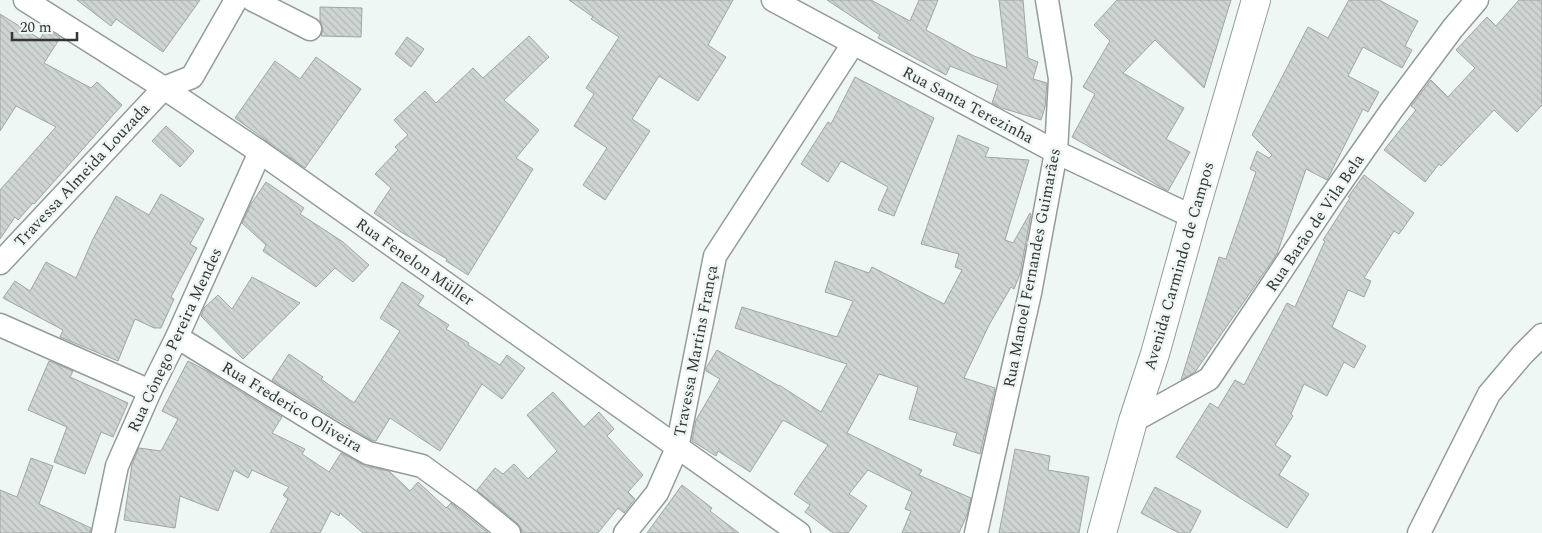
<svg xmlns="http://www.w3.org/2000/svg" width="1542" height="533" font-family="Spectral,serif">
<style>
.building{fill:url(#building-back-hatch);stroke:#9fa7a5}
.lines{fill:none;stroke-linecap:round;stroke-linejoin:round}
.minor-casing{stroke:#949c99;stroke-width:25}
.major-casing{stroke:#949c99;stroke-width:30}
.minor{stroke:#fff;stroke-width:22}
.major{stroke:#fff;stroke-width:28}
.labels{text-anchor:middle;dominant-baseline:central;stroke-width:5;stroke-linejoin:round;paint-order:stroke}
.street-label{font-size:16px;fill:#343736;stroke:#eef7f4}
</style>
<defs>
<pattern id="building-back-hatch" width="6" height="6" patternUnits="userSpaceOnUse" patternTransform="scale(1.25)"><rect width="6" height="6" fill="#ced6d3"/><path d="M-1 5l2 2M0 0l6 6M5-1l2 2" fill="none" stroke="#b2b8b6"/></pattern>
</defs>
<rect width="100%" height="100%" fill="#eef7f4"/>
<g class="building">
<path d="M 77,0 L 200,0 L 163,52 L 116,19 L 111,26 Z"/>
<path d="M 569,0 L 733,0 L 708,45 L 726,57 L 698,101 L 659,76 L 632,119 L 650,131 L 605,200 L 583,185 L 607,148 L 574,126 L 594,94 L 586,88 L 619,37 L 591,19 L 593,17 Z"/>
<path d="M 827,0 L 871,0 L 910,21 L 919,0 L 938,0 L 926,30 L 974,56 L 1007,68 L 999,0 L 1023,0 L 1028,58 L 1038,62 L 1033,79 L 1047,83 L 1045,107 L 1041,120 L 1002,108 L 992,103 L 998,85 L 950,66 L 946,75 L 878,38 L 880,35 Z"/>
<path d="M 1117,0 L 1231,0 L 1204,88 L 1155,40 L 1123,73 L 1184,108 L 1166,139 L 1190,152 L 1168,191 L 1072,137 L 1095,94 L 1083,87 L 1110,41 L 1094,25 Z"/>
<path d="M 1349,0 L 1379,0 L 1418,21 L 1405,46 L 1412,50 L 1402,68 L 1363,47 L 1348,76 L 1379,92 L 1368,112 L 1363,109 L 1327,180 L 1306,169 L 1277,254 L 1195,372 L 1181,380 L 1219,257 L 1226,259 L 1256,172 L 1250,169 L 1257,151 L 1269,158 L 1272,155 L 1252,135 L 1308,27 L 1328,38 Z"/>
<path d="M 1519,0 L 1542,0 L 1542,105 L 1517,132 L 1494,110 L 1441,166 L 1439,164 L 1425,182 L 1384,150 L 1416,110 L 1411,106 L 1431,80 L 1448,97 L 1475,68 L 1456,50 L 1487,17 L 1496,26 Z"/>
<path d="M 320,7 L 362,8 L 361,37 L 321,36 L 323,29 L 320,20 Z"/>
<path d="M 0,14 L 40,39 L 46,29 L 60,38 L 44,63 L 91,88 L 97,82 L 122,105 L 34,204 L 33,203 L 18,220 L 15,217 L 0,239 L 0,190 L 56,127 L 16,106 L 0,131 Z"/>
<path d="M 529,36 L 549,57 L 504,100 L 539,130 L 516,158 L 533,169 L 468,275 L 446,261 L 447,259 L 401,232 L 374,213 L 391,188 L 375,174 L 398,150 L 395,147 L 408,135 L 394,120 L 425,91 L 436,103 L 473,68 L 483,78 Z"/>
<path d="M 407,37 L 424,49 L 411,67 L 395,54 Z"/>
<path d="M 316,57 L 361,89 L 305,168 L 235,118 L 275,61 L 300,79 Z"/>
<path d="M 855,77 L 934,118 L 894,216 L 878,210 L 888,187 L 841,161 L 828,182 L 801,164 L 828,122 L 831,124 Z"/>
<path d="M 166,126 L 194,151 L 180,167 L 152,141 Z"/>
<path d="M 958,135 L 989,148 L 985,157 L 1029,160 L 1005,240 L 1013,243 L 1030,213 L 1031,214 L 1020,274 L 1014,289 L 1011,287 L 989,325 L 964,378 L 995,388 L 980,454 L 953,445 L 957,433 L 909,419 L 918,387 L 879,374 L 847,433 L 922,470 L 919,475 L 971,498 L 967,515 L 959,533 L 902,533 L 911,511 L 905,509 L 912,492 L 868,470 L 849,494 L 867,506 L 848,533 L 833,533 L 805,512 L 810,505 L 794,494 L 828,445 L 783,420 L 750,472 L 718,451 L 716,456 L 692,441 L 696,420 L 720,379 L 706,371 L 706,368 L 717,350 L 779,386 L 779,385 L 821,412 L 847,364 L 735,328 L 742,307 L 837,337 L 853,301 L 825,292 L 835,261 L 869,273 L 872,267 L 944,304 L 962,270 L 955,267 L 959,254 L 921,244 Z"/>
<path d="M 1364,175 L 1414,213 L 1399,234 L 1394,231 L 1364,278 L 1371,281 L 1364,297 L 1348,290 L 1332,327 L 1366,346 L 1354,368 L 1344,362 L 1327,396 L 1304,384 L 1291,414 L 1293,416 L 1275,445 L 1291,456 L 1279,475 L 1309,494 L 1287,528 L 1176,457 L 1210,403 L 1218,408 L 1235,380 L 1244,385 L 1287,303 L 1295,307 L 1325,241 L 1323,240 L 1350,198 L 1348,197 Z"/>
<path d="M 266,182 L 304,208 L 300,214 L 343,242 L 369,265 L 353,282 L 335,268 L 316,287 L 263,251 L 266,245 L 242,223 L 251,204 Z"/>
<path d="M 161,194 L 204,219 L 190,244 L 197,248 L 171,297 L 174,299 L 161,328 L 154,328 L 135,319 L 118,361 L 60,337 L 63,330 L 3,298 L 15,281 L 30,291 L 46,262 L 76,278 L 93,239 L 116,196 L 149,215 Z"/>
<path d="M 252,277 L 300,303 L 243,359 L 201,316 L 204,308 L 218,295 L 232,309 Z"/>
<path d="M 402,282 L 424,296 L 418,305 L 449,325 L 446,329 L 469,343 L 468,345 L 500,365 L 507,355 L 525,368 L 502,399 L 482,384 L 440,451 L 390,418 L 376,441 L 373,441 L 272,380 L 289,354 L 323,377 L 321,379 L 354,403 L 400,331 L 380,318 Z"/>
<path d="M 49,361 L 73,371 L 70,377 L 128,403 L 113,437 L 101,432 L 85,474 L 54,462 L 67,427 L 28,410 Z"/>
<path d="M 188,361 L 207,371 L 282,417 L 272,433 L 305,449 L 302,454 L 329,472 L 341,453 L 365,466 L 389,471 L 410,491 L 418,482 L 446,508 L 451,503 L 488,533 L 363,533 L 340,513 L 339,516 L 331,511 L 320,533 L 270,533 L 288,499 L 283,495 L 289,487 L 252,470 L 248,478 L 234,470 L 218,511 L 180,496 L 175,528 L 124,520 L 132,464 L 139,448 L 161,451 L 178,419 L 162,411 Z"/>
<path d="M 553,392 L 584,427 L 599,412 L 614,429 L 607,436 L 643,475 L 628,492 L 635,499 L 624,513 L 618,508 L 598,533 L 522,533 L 521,528 L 517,523 L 477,490 L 495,468 L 503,474 L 514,464 L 528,479 L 557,451 L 527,415 Z"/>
<path d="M 1015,449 L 1050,456 L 1048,470 L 1089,477 L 1079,533 L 999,533 Z"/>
<path d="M 31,458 L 53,466 L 39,504 L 91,528 L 90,533 L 0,533 L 0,490 L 17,497 Z"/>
<path d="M 682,485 L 712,508 L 710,511 L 739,533 L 647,533 Z"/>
<path d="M 1155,487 L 1201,511 L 1190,533 L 1179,533 L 1141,513 Z"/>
</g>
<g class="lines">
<g class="minor-casing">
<g id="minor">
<path d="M 25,0 L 164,88 L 260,152 L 799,533"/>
<path d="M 253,0 L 310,29"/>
<path d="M 773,0 L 1056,152 L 1193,217"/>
<path d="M 0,263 L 164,88 L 192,77 L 236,0"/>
<path d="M 0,325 L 150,391"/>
<path d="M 177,337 L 338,436 L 368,453 L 422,466 L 470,501 L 509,533"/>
<path d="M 1133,421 L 1209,379 L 1328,201 L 1391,111 L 1453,28 L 1477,0"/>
<path d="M 103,533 L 117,466 L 150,391 L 177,337 L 260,152"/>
<path d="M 625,533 L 657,493 L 677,448 L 715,256 L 853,44"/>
<path d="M 976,533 L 1030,293 L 1056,152 L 1060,79 L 1047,0"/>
<path d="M 1419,533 L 1489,394 L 1522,355 L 1542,335"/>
</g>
</g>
<g class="major-casing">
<path id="major" d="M 1102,533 L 1133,421 L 1155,354 L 1193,217 L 1256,0"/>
</g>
<use href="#minor" class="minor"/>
<use href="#major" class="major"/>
</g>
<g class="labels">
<g class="street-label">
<text transform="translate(968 105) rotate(28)">Rua Santa Terezinha</text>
<text transform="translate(82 175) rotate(-47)">Travessa Almeida Louzada</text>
<text transform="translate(1315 223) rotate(-56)">Rua Barão de Vila Bela</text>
<text transform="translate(415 262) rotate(35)">Rua Fenelon Müller</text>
<text transform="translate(1179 266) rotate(-74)">Avenida Carmindo de Campos</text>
<text transform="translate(1032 268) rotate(-79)">Rua Manoel Fernandes Guimarães</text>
<text transform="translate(175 340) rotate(-65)">Rua Cônego Pereira Mendes</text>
<text transform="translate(696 351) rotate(-79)">Travessa Martins França</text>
<text transform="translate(292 407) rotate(31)">Rua Frederico Oliveira</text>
</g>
</g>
<path d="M12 32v8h65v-8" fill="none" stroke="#343736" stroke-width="2.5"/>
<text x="20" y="32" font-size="15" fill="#343736" stroke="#eef7f4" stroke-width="4" paint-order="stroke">20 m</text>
</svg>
